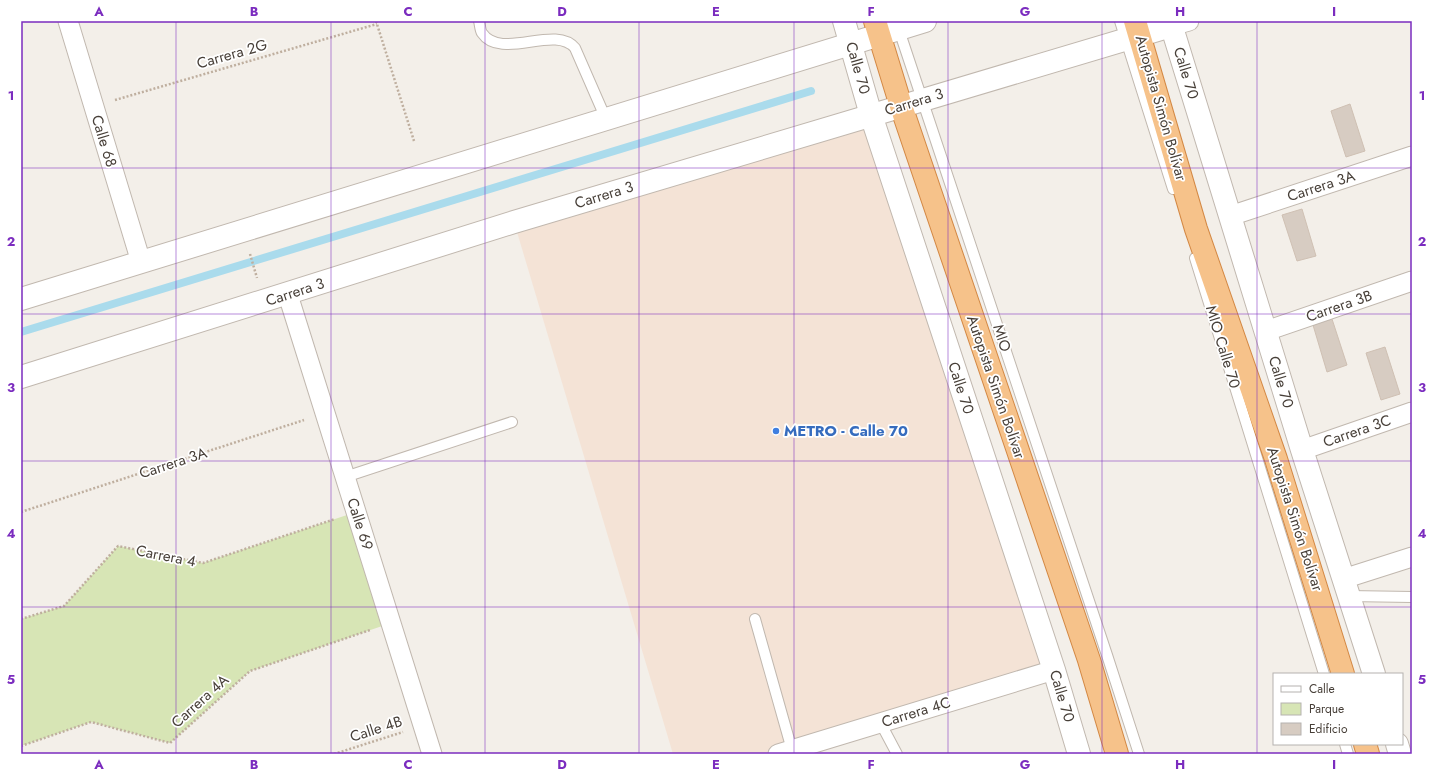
<svg xmlns="http://www.w3.org/2000/svg" width="1433" height="775" font-family="Jost,sans-serif">
<style>
.commercial{fill:#f4e3d6}
.green{fill:#d7e5b5}
.lines{fill:none;stroke-linecap:round;stroke-linejoin:round}
.stream{stroke:#aadbec;stroke-width:8}
.building{fill:#d7ccc2;stroke:#cfc0b3}
.service-casing{stroke:#c1b8af;stroke-width:12}
.minor-casing{stroke:#c1b8af;stroke-width:21}
.tertiary-casing{stroke:#c1b8af;stroke-width:24}
.trunk-casing{stroke:#d38844;stroke-width:24}
.path{stroke:#bfaf9f;stroke-width:2.5;stroke-dasharray:2 2;stroke-linecap:butt}
.service{stroke:#fff;stroke-width:10}
.minor{stroke:#fff;stroke-width:19}
.tertiary{stroke:#fff;stroke-width:22}
.trunk{stroke:#f6c28a;stroke-width:22}
.grid{fill:none;stroke:#7b2cbf;stroke-width:1;stroke-opacity:0.55}
.shop-dot{fill:#3f7fe0;stroke:#fff;stroke-width:1.5}
.labels{text-anchor:middle;dominant-baseline:central;stroke-width:3.5;stroke-linejoin:round;paint-order:stroke}
.street-label{font-size:15px;fill:#473f38;stroke:#fff}
.shop-label{font-size:15px;font-weight:bold;fill:#366cbe;stroke:#fff;text-anchor:start}
.neatline{fill:none;stroke:#7b2cbf;stroke-width:1.5}
.grid-label{font-size:13px;text-anchor:middle;font-weight:bold;fill:#7b2cbf}
</style>
<rect width="100%" height="100%" fill="#f3efe9"/>
<path class="commercial" d="M 871,115 L 1054,670 L 778,754 L 673,754 L 514,222 Z"/>
<path class="green" d="M 356,512 L 391,623 L 250,671 L 170,743 L 91,722 L 21,746 L 21,619 L 64,606 L 118,546 L 203,563 Z"/>
<g class="lines">
<path class="stream" d="M 21,332 L 811,91"/>
</g>
<g class="building">
<path d="M 1350,104 L 1365,151 L 1346,157 L 1331,111 Z"/>
<path d="M 1302,209 L 1316,256 L 1297,261 L 1282,215 Z"/>
<path d="M 1332,319 L 1347,365 L 1327,372 L 1313,325 Z"/>
<path d="M 1385,347 L 1400,394 L 1381,400 L 1366,353 Z"/>
</g>
<g class="lines">
<g class="service-casing">
<g id="service">
<path d="M 479,21 C 480,24 480,30 482,33 C 501,61 555,24 575,48 L 606,119"/>
<path d="M 1120,21 L 1173,189"/>
<path d="M 898,27 L 1107,655 L 1139,754"/>
<path d="M 1195,258 L 1324,674"/>
<path d="M 345,477 L 512,422"/>
<path d="M 1348,596 L 1412,597"/>
<path d="M 755,619 L 792,750"/>
<path d="M 880,722 L 897,754"/>
<path d="M 1345,744 L 1348,754"/>
</g>
</g>
<g class="minor-casing">
<g id="minor">
<path d="M 68,21 L 141,262"/>
<path d="M 1171,26 L 1189,21"/>
<path d="M 1230,216 L 1412,156"/>
<path d="M 288,295 L 432,754"/>
<path d="M 1266,331 L 1412,281"/>
<path d="M 1302,450 L 1412,412"/>
<path d="M 1343,579 L 1412,557"/>
<path d="M 778,754 L 1054,670"/>
</g>
</g>
<g class="tertiary-casing">
<g id="tertiary">
<path d="M 844,21 L 871,115 L 1054,670 L 1079,754"/>
<path d="M 1170,21 L 1302,450 L 1374,674"/>
<path d="M 21,299 L 925,21"/>
<path d="M 21,377 L 514,222 L 1171,26"/>
<path d="M 1397,744 L 1400,754"/>
</g>
</g>
<g class="trunk-casing">
<g id="trunk">
<path d="M 875,21 L 901,106 L 1089,660 L 1117,754"/>
<path d="M 1135,21 L 1196,229 L 1276,459 L 1343,674"/>
<path d="M 1365,744 L 1368,754"/>
</g>
</g>
<g class="path">
<path d="M 376,21 L 414,141"/>
<path d="M 115,100 L 377,24"/>
<path d="M 250,254 L 257,278"/>
<path d="M 21,512 L 304,420"/>
<path d="M 21,619 L 64,606 L 118,546 L 203,563 L 335,519"/>
<path d="M 21,746 L 91,722 L 170,743 L 250,671 L 370,630"/>
<path d="M 334,754 L 403,732"/>
</g>
<use href="#service" class="service"/>
<use href="#minor" class="minor"/>
<use href="#tertiary" class="tertiary"/>
<use href="#trunk" class="trunk"/>
</g>
<path class="grid" d="M 176,21 L 176,754M 331,21 L 331,754M 485,21 L 485,754M 639,21 L 639,754M 794,21 L 794,754M 948,21 L 948,754M 1102,21 L 1102,754M 1257,21 L 1257,754M 21,168 L 1412,168M 21,314 L 1412,314M 21,461 L 1412,461M 21,607 L 1412,607"/>
<circle class="shop-dot" cx="776" cy="431" r="4"/>
<g class="labels">
<g class="street-label">
<text transform="translate(232 54) rotate(-16)">Carrera 2G</text>
<text transform="translate(858 68) rotate(74)">Calle 70</text>
<text transform="translate(1186 73) rotate(73)">Calle 70</text>
<text transform="translate(914 102) rotate(-17)">Carrera 3</text>
<text transform="translate(1161 108) rotate(74)">Autopista Simón Bolívar</text>
<text transform="translate(104 141) rotate(73)">Calle 68</text>
<text transform="translate(1321 186) rotate(-18)">Carrera 3A</text>
<text transform="translate(604 195) rotate(-17)">Carrera 3</text>
<text transform="translate(295 292) rotate(-18)">Carrera 3</text>
<text transform="translate(1339 306) rotate(-19)">Carrera 3B</text>
<text transform="translate(1002 338) rotate(72)">MIO</text>
<text transform="translate(1223 347) rotate(73)">MIO Calle 70</text>
<text transform="translate(1281 382) rotate(73)">Calle 70</text>
<text transform="translate(996 387) rotate(71)">Autopista Simón Bolívar</text>
<text transform="translate(961 388) rotate(72)">Calle 70</text>
<text transform="translate(1357 431) rotate(-19)">Carrera 3C</text>
<text transform="translate(173 463) rotate(-18)">Carrera 3A</text>
<text transform="translate(1295 519) rotate(72)">Autopista Simón Bolívar</text>
<text transform="translate(360 524) rotate(72)">Calle 69</text>
<text transform="translate(166 556) rotate(11)">Carrera 4</text>
<text transform="translate(1062 696) rotate(73)">Calle 70</text>
<text transform="translate(200 701) rotate(-42)">Carrera 4A</text>
<text transform="translate(916 712) rotate(-17)">Carrera 4C</text>
<text transform="translate(376 729) rotate(-18)">Calle 4B</text>
</g>
<g class="shop-label">
<text x="784" y="431">METRO - Calle 70</text>
</g>
</g>
<rect width="1433" height="775" fill="none" stroke="#ffffff" stroke-width="44"/>
<rect x="1273" y="673" width="130" height="72" fill="#ffffff" stroke="#b5b2af"/>
<rect x="1281" y="686" width="20" height="6" fill="#ffffff" stroke="#b5b2af"/>
<text x="1309" y="693" font-size="12" fill="#473f38">Calle</text>
<rect x="1281" y="703" width="20" height="12" fill="#d7e5b5" stroke="#b5b2af"/>
<text x="1309" y="713" font-size="12" fill="#473f38">Parque</text>
<rect x="1281" y="723" width="20" height="12" fill="#d7ccc2" stroke="#b5b2af"/>
<text x="1309" y="733" font-size="12" fill="#473f38">Edificio</text>
<rect x="22" y="22" width="1389" height="731" class="neatline"/>
<g class="grid-label">
<text x="99" y="16">A</text>
<text x="254" y="16">B</text>
<text x="408" y="16">C</text>
<text x="562" y="16">D</text>
<text x="716" y="16">E</text>
<text x="871" y="16">F</text>
<text x="1025" y="16">G</text>
<text x="1180" y="16">H</text>
<text x="1334" y="16">I</text>
<text x="11" y="100">1</text>
<text x="1422" y="100">1</text>
<text x="11" y="246">2</text>
<text x="1422" y="246">2</text>
<text x="11" y="392">3</text>
<text x="1422" y="392">3</text>
<text x="11" y="538">4</text>
<text x="1422" y="538">4</text>
<text x="11" y="684">5</text>
<text x="1422" y="684">5</text>
<text x="99" y="769">A</text>
<text x="254" y="769">B</text>
<text x="408" y="769">C</text>
<text x="562" y="769">D</text>
<text x="716" y="769">E</text>
<text x="871" y="769">F</text>
<text x="1025" y="769">G</text>
<text x="1180" y="769">H</text>
<text x="1334" y="769">I</text>
</g>
</svg>
